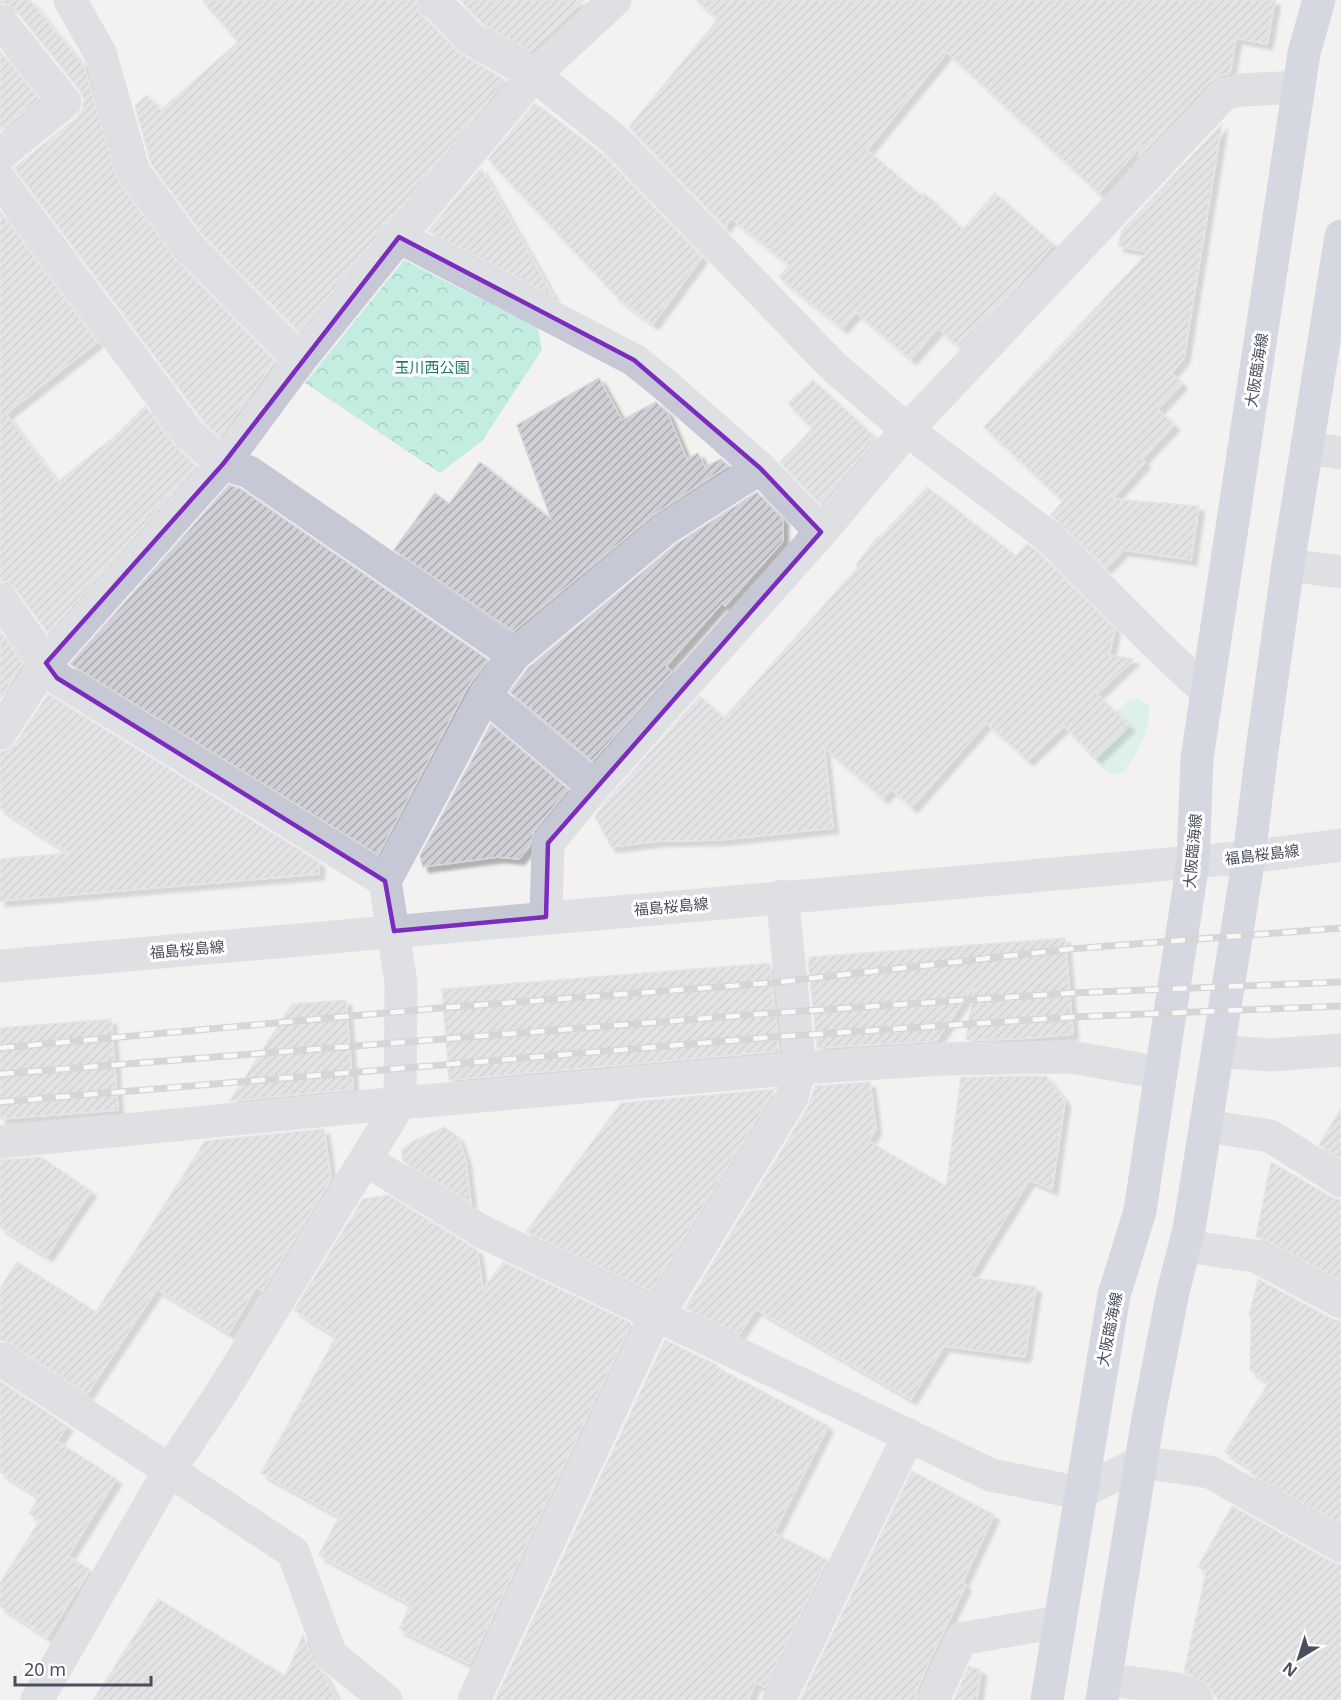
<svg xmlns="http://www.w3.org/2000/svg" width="1341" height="1700" font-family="'Noto Sans','Noto Sans JP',sans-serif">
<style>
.green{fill:#c4ede1}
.park{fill:url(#park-crowns)}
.building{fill:url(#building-hatch);stroke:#d6d6dc;stroke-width:1.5;filter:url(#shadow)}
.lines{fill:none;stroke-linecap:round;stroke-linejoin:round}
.minor{stroke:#c6c9d5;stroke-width:33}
.major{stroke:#b3b8ce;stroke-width:33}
.rail-casing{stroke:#b4b4bb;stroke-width:7}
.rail{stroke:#fff;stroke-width:4.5;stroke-dasharray:14;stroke-linecap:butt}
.marked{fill:none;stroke:#7b2cbf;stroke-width:4.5;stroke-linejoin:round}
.labels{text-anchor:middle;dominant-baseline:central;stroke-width:6;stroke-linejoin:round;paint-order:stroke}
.park-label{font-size:15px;fill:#1e7c6b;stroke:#fff}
.street-label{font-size:15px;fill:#4a4e5e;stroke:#fff}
</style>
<defs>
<pattern id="park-crowns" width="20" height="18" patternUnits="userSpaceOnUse" patternTransform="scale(1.5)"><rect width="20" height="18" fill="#c4ede1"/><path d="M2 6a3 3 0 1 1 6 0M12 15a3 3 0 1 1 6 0" fill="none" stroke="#aacdc3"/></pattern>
<pattern id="building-hatch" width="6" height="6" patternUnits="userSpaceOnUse" patternTransform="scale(1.5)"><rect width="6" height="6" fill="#cfd0d5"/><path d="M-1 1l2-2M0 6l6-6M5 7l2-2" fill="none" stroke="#aaabb0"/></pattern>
<filter id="shadow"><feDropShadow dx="5.5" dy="5.5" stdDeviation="1.5" flood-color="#0004"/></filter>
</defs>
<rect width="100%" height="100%" fill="#f3f2f1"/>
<path class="green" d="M 1138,698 L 1149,705 C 1151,729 1137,754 1123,773 L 1110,775 L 1085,751 L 1087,749 L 1096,758 L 1129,726 L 1116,712 L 1129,700 Z"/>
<path class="park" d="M 404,260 L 538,328 L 542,350 L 482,441 L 440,473 L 305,383 Z"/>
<g class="building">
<path d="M 0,0 L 30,0 L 84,66 L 119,183 L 177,261 L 275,361 L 220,436 L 204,422 L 14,168 L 77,117 L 82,109 L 84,100 L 80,90 L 15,9 L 7,4 L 0,3 Z"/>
<path d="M 202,0 L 416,0 L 420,13 L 458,52 L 505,80 L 299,332 L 204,236 L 151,164 L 135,106 L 147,95 L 161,110 L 238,42 Z"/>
<path d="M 460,0 L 584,0 L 530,51 L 483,24 Z"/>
<path d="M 696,0 L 1275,0 L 1267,44 L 1236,38 L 1230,73 L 1219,76 L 1210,81 L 1139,156 L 1142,144 L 1099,193 L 947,52 L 867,150 L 922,196 L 924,193 L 963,229 L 995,193 L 1053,244 L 1009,295 L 960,347 L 938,328 L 911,359 L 856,312 L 842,328 L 779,277 L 789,265 L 731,218 L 725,227 L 629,127 L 718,19 Z"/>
<path d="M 0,51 L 39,99 L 0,131 Z"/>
<path d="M 535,103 L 603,155 L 702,257 L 653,324 L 620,300 L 488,159 Z"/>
<path d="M 1222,124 L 1184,358 L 1171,373 L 1182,383 L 1158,409 L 1174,425 L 1142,459 L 1145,462 L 1112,499 L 1199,506 L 1191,560 L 1123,550 L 1106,568 L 1051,515 L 1063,501 L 984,427 L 1148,252 L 1118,246 L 1122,230 Z"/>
<path d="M 481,168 L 553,296 L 428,231 Z"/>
<path d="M 0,211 L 97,342 L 6,414 L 57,482 L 114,437 L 145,406 L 175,446 L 196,466 L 48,633 L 15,588 L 8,582 L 0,581 Z"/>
<path d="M 599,378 L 622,420 L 656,402 L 667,412 L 687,459 L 698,453 L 705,467 L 721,459 L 728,466 L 653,515 L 513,631 L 394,550 L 435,493 L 449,504 L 480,462 L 551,519 L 517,425 Z"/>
<path d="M 813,380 L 876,438 L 820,504 L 780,462 L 812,429 L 788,403 Z"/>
<path d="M 229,485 L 241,489 L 488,660 L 468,686 L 378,855 L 70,664 Z"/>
<path d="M 927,487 L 1016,556 L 1027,544 L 1037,551 L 1115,629 L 1109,655 L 1134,659 L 1097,694 L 1129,726 L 1096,758 L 1064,726 L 1028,760 L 986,723 L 912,807 L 891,789 L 883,798 L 824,747 L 833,828 L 719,840 L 659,841 L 611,847 L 595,816 L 608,799 L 700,696 L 724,718 L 858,567 L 856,565 L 878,536 L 880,537 Z"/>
<path d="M 757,492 L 783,519 L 783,541 L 725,606 L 722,603 L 666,666 L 672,672 L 592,761 L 510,692 L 528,668 L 676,544 Z"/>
<path d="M 0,631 L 23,663 L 0,699 Z"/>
<path d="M 48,694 L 319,862 L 319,874 L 0,901 L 0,859 L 69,853 L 0,808 L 0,752 L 9,749 L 16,743 Z"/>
<path d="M 491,724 L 568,789 L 534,831 L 529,847 L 519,859 L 498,857 L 423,867 L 420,856 Z"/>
<path d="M 1065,938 L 1073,1034 L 1016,1039 L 966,1040 L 974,985 L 936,1041 L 817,1048 L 808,960 L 810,959 L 810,957 Z"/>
<path d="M 770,963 L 779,1051 L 449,1080 L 442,989 Z"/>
<path d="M 346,1000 L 353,1089 L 230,1101 L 292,1004 Z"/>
<path d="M 111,1019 L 118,1110 L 0,1119 L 0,1028 Z"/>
<path d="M 1046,1076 L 1065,1101 L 1052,1189 L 1029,1180 L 969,1277 L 1036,1287 L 1025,1357 L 944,1346 L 911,1399 L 756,1309 L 739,1334 L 685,1308 L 808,1107 L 815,1086 L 870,1082 L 876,1129 L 868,1141 L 946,1186 L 961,1077 Z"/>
<path d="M 775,1089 L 651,1291 L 526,1232 L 621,1103 Z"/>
<path d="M 1341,1108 L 1341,1159 L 1319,1145 Z"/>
<path d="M 444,1127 L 458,1137 L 466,1161 L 471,1203 L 403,1161 L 402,1149 L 412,1142 Z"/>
<path d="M 324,1129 L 331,1179 L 262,1291 L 256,1287 L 229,1333 L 157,1289 L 87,1394 L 10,1343 L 0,1340 L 0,1288 L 17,1262 L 96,1312 L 205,1141 Z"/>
<path d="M 41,1157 L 91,1191 L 47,1256 L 0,1227 L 0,1160 Z"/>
<path d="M 1271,1162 L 1331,1197 L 1341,1200 L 1341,1281 L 1264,1239 L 1256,1237 Z"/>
<path d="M 388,1195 L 477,1250 L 483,1290 L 503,1262 L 631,1323 L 470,1664 L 399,1629 L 411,1604 L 319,1555 L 339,1516 L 261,1473 L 336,1336 L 294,1310 L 363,1199 Z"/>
<path d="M 1258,1279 L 1332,1319 L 1341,1321 L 1341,1524 L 1250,1473 L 1252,1469 L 1225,1452 L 1269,1382 L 1250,1370 L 1251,1317 L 1249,1315 Z"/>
<path d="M 665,1340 L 717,1365 L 716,1367 L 828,1426 L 774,1533 L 827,1560 L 765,1687 L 756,1683 L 748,1700 L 495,1700 Z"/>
<path d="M 0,1381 L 67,1426 L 57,1441 L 116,1479 L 68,1556 L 90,1570 L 47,1637 L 0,1606 L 0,1583 L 40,1520 L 29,1513 L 39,1497 L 0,1472 Z"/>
<path d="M 912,1471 L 994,1515 L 962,1583 L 966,1585 L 932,1655 L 916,1692 L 915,1700 L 800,1700 Z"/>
<path d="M 1232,1506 L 1332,1562 L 1341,1565 L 1341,1700 L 1218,1700 L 1207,1684 L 1184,1672 L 1206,1572 L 1198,1567 Z"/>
<path d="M 158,1599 L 285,1676 L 303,1635 L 313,1661 L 323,1673 L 337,1700 L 93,1700 Z"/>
<path d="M 969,1666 L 981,1670 L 977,1700 L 954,1700 Z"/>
</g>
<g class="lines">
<g class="minor">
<path d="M 70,0 L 100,53 L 134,172 L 190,248 L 300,360"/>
<path d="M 434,0 L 471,39 L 534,75 L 615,140 L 833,366 L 907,430 L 1049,537 L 1156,644 L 1207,692"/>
<path d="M 0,21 L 65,102 L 0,155"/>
<path d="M 0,180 L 190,435 L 223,464 L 249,472 L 514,655 L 485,695 L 385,881"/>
<path d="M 399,237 L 634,360 L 663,383 L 760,468 L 821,532"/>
<path d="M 1307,448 L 1341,453"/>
<path d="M 1288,565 L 1341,572"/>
<path d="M 0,599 L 57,678 L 385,881 L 401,982 L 400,1103 L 220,1395 L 169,1471 L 37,1700"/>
<path d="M 514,655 L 665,529 L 760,468"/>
<path d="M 485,695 L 594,787"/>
<path d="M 0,733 L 46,663 L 223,464 L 300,360 L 399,237 L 534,75 L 615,0"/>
<path d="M 546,917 L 548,843 L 594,787 L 821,532 L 907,430 L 1224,94 L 1241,90 L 1299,87"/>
<path d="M 0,966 L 1249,857 L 1341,845"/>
<path d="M 1218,1051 L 1270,1055 L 1341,1050"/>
<path d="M 1206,1126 L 1270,1136 L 1341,1181"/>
<path d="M 0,1142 L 400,1103 L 800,1068 L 943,1059 L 1071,1057 L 1161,1073"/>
<path d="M 366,1160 L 481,1231 L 991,1475 L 1080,1493 L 1141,1462 L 1210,1472 L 1341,1546"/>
<path d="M 1185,1246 L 1255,1256 L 1341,1302"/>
<path d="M 0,1359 L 293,1552 L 331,1655 L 386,1700"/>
<path d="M 1105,1679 L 1178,1689 L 1197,1700"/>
<path d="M 474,1700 L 656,1314 L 666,1302 L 792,1097 L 800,1068 L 782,896"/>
<path d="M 779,1700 L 909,1435"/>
<path d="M 933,1700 L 961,1639 L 1059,1622"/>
</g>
<g class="major">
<path d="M 1047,1700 L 1114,1295 L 1140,1211 L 1193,862 L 1197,758 L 1207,692 L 1304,53 L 1319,0"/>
<path d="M 1102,1700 L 1148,1419 L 1173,1292 L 1189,1229 L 1249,857 L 1262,750 L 1288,565 L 1341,236"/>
</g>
<g class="rail-casing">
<g id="rail">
<path d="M 0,1048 L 440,1008 L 770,983 L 1070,949 L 1341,928"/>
<path d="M 0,1074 L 773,1013 L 1072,993 L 1341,982"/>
<path d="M 0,1102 L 774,1037 L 1073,1017 L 1341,1006"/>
</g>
</g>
<use href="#rail" class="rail"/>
</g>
<path d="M0 0H1341V1700H0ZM 399,237 L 634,360 L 760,468 L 821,532 L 548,843 L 546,917 L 394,931 L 385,881 L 57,678 L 46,663 L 223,464 Z" fill="#f3f2f1" fill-opacity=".55" fill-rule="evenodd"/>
<path class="marked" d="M 399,237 L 634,360 L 760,468 L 821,532 L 548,843 L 546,917 L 394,931 L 385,881 L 57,678 L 46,663 L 223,464 Z"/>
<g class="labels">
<g class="park-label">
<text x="432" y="367">玉川西公園</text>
</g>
<g class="street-label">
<text transform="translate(1256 370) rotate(-81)">大阪臨海線</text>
<text transform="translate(1192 851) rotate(-85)">大阪臨海線</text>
<text transform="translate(1262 854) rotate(-7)">福島桜島線</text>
<text transform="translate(671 906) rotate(-5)">福島桜島線</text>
<text transform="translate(187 949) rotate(-5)">福島桜島線</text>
<text transform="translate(1109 1329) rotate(-79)">大阪臨海線</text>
</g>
</g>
<g transform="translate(1299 1658) rotate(218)" stroke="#ffffff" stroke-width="4.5" paint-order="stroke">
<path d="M0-4.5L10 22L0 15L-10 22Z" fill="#4a4e5e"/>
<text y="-9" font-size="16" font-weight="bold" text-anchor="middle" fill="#4a4e5e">N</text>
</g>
<path d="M15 1676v9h136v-9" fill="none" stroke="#4a4e5e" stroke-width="3"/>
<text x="24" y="1676" font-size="18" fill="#4a4e5e" stroke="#ffffff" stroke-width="4.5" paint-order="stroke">20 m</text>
</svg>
